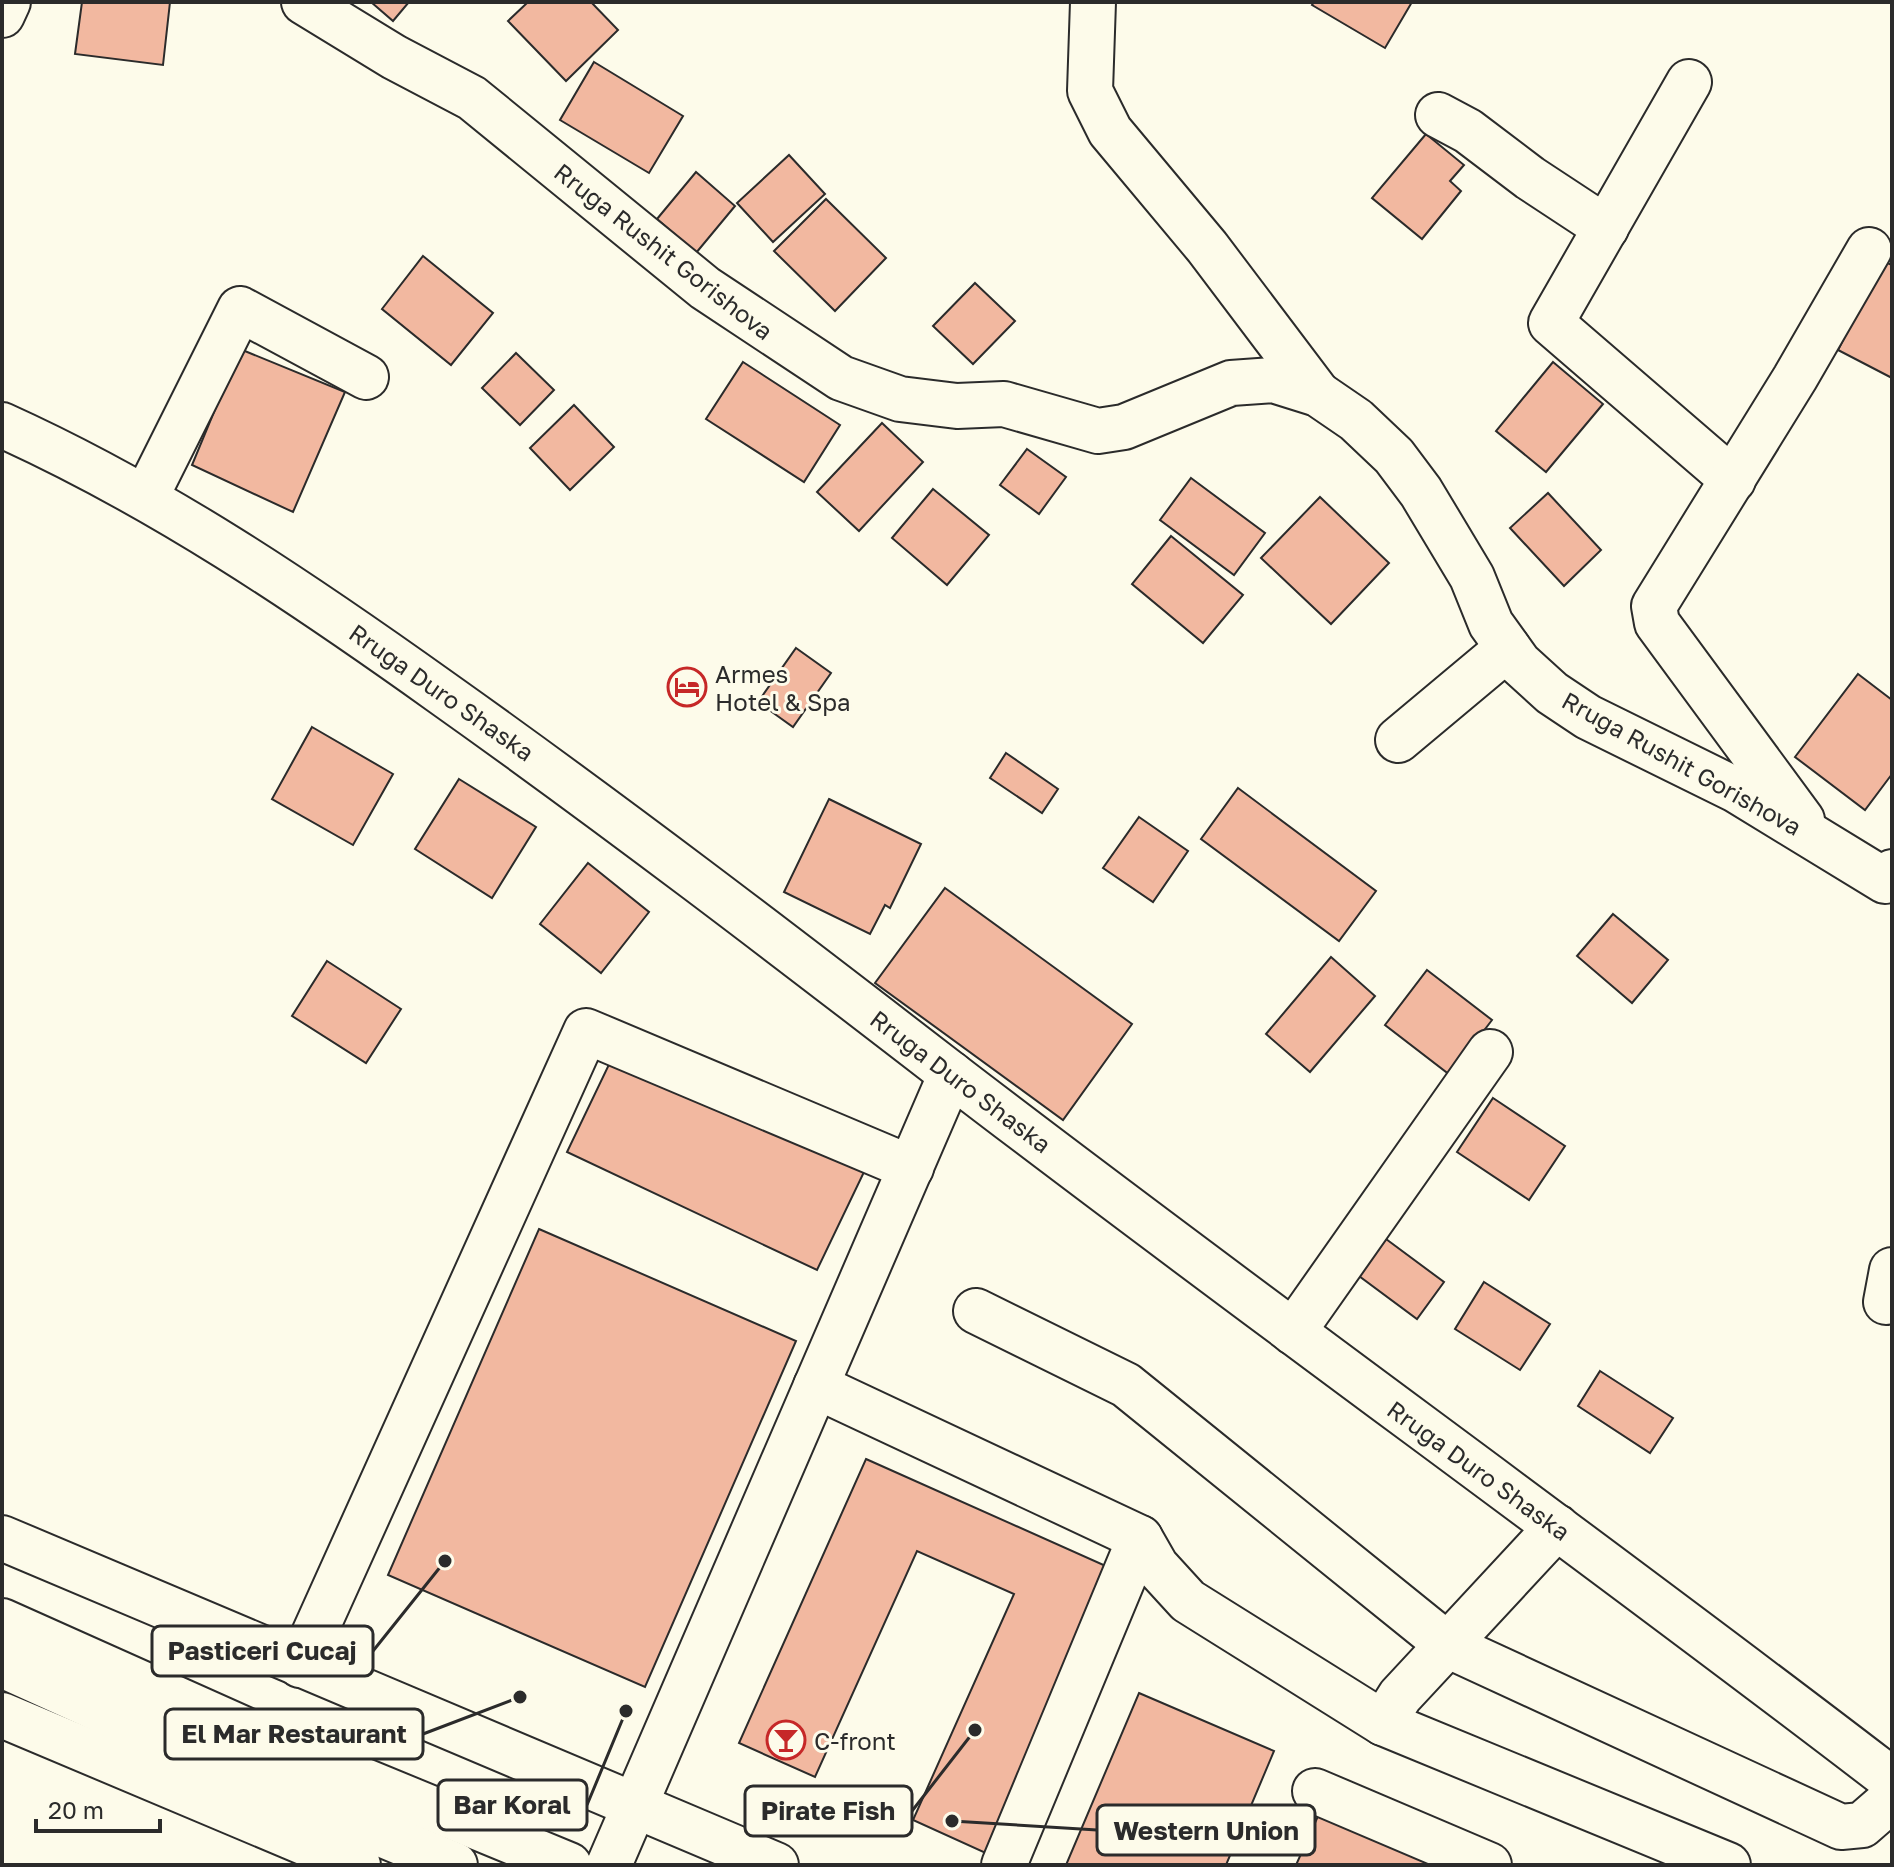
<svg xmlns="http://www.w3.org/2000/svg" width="1894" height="1867" font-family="'Golos Text',sans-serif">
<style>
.building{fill:#f2b8a0;stroke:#2b2b2b;stroke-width:2}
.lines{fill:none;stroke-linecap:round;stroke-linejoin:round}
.minor-casing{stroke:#2b2b2b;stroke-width:48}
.major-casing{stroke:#2b2b2b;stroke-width:48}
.minor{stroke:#fdfbea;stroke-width:44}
.major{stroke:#fdfbea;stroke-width:44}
.labels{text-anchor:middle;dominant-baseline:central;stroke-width:6;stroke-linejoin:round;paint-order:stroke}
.street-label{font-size:24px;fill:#2b2b2b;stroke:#fdfbea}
.poi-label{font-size:24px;fill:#2b2b2b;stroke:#fdfbea;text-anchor:start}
.leader{fill:none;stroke:#2b2b2b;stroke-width:3}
.callout-dot{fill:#2b2b2b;stroke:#fdfbea;stroke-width:3}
.callout{fill:#fdfbea;stroke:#2b2b2b;stroke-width:3}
.callout-label{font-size:26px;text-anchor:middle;font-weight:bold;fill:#2b2b2b}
</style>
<rect width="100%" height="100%" fill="#fdfbea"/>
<g class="building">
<path d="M 82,2 L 170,2 L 163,65 L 75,54 Z"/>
<path d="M 371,2 L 409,2 L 393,21 Z"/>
<path d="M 528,2 L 591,2 L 618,30 L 566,81 L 508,21 Z"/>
<path d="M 1314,2 L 1412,2 L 1385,48 L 1312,5 Z"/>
<path d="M 594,62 L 683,116 L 649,173 L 560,120 Z"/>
<path d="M 1426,134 L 1464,165 L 1450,181 L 1461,191 L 1422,239 L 1372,198 Z"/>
<path d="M 789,155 L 825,194 L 773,242 L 737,203 Z"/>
<path d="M 696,172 L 735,206 L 696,253 L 657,219 Z"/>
<path d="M 826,199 L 886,258 L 835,311 L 774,251 Z"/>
<path d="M 423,256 L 493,313 L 451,365 L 382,309 Z"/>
<path d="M 1883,261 L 1892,265 L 1892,378 L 1838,350 Z"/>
<path d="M 975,283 L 1015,321 L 973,364 L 933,326 Z"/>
<path d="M 240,349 L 345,392 L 293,512 L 192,465 Z"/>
<path d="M 516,353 L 554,390 L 520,425 L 482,388 Z"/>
<path d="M 743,362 L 840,425 L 804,482 L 706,419 Z"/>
<path d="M 1553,362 L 1603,404 L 1546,472 L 1496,431 Z"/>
<path d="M 574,405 L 614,447 L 570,490 L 530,448 Z"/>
<path d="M 882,423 L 923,462 L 859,531 L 817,492 Z"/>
<path d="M 1027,449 L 1066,477 L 1039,514 L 1000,485 Z"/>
<path d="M 1191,478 L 1265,533 L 1234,575 L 1160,520 Z"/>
<path d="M 933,489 L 989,535 L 947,585 L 892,538 Z"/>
<path d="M 1548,493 L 1601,550 L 1564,586 L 1510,528 Z"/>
<path d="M 1320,497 L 1389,563 L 1331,624 L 1261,558 Z"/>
<path d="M 1171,536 L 1243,595 L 1203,643 L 1132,584 Z"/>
<path d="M 796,648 L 831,673 L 793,727 L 758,702 Z"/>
<path d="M 1858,674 L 1892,700 L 1892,774 L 1865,810 L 1795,757 Z"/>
<path d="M 312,727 L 393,774 L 353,845 L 272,799 Z"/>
<path d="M 1006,753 L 1058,789 L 1042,813 L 990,778 Z"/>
<path d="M 459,779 L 536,827 L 492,898 L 415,849 Z"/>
<path d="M 1238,788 L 1376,891 L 1339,941 L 1201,839 Z"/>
<path d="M 829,799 L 921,844 L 890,908 L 885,905 L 870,934 L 784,892 Z"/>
<path d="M 1139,817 L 1188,851 L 1153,902 L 1103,868 Z"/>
<path d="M 588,863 L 649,912 L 601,973 L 540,924 Z"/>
<path d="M 945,888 L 1132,1024 L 1063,1120 L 875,983 Z"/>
<path d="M 1613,914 L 1668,960 L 1632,1003 L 1577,956 Z"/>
<path d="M 1331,957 L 1375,996 L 1310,1072 L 1266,1034 Z"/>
<path d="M 327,961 L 401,1009 L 366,1063 L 292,1016 Z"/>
<path d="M 1427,970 L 1492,1020 L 1450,1075 L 1385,1025 Z"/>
<path d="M 614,1054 L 864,1172 L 817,1270 L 567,1152 Z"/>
<path d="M 1493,1098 L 1565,1146 L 1529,1200 L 1457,1152 Z"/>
<path d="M 539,1229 L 796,1341 L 645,1687 L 388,1575 Z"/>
<path d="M 1386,1239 L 1444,1282 L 1417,1319 L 1359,1276 Z"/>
<path d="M 1484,1282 L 1550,1324 L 1520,1370 L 1455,1329 Z"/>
<path d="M 1600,1371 L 1673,1418 L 1650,1453 L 1578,1406 Z"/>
<path d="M 866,1459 L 1117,1571 L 990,1855 L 913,1820 L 1014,1594 L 917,1551 L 815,1777 L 739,1743 Z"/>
<path d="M 1139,1693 L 1274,1751 L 1226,1865 L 1066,1865 Z"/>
<path d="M 1323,1805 L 1457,1865 L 1296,1865 Z"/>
</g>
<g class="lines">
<g class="minor-casing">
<g id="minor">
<path d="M 304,2 L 394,57 L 472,98 L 705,288 L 841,378 L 900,399 L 957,406 L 1004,404 L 1098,431 L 1124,427 L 1231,383 L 1273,380 L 1318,394 L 1356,420 L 1394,456 L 1421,492 L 1472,577 L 1491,624 L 1519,663 L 1552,693 L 1588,717 L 1736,790 L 1885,881 L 1892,872"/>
<path d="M 1093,2 L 1090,91 L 1110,131 L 1207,247 L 1318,394"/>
<path d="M 2,15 L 8,2"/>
<path d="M 1689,82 L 1551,323 L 1733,480"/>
<path d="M 1438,115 L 1468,131 L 1530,178 L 1606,228"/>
<path d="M 146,497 L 240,309 L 366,377"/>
<path d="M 1398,740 L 1508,648"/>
<path d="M 1802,820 L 1657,623 L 1654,606 L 1795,378 L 1869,250"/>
<path d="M 1886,1302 L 1892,1270"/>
<path d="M 976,1311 L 1126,1385 L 1449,1646 L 1841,1827 L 1862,1825 L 1892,1799"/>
<path d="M 1293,1332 L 1490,1052"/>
<path d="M 816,1386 L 1140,1538 L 1156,1566 L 1188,1601 L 1383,1723"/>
<path d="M 1557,1527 L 1400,1696 L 1383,1723 L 1728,1865"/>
<path d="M 2,1538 L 776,1865"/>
<path d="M 300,1665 L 586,1031 L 911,1168"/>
<path d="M 2,1715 L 358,1865"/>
<path d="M 1315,1791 L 1489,1865"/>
<path d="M 609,1865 L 951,1074"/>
<path d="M 1004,1865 L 1140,1538"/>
</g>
</g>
<g class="major-casing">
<g id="major">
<path d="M 2,425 C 159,496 301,592 441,692 C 613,814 780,942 947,1071 C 1259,1311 1580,1540 1892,1780"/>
<path d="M 2,1621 L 304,1756 L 569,1865"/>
<path d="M 2,1665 L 290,1796 L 455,1865"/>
</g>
</g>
<use href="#minor" class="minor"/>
<use href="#major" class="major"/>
</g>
<defs>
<g id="hotel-ring" transform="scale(2)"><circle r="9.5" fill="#fdfbea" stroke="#c62828" stroke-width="1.5"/><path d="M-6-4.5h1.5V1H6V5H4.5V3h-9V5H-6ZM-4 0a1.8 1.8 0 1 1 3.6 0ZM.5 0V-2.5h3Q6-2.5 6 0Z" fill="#c62828"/></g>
<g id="bar-ring" transform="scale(2)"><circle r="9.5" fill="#fdfbea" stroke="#c62828" stroke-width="1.5"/><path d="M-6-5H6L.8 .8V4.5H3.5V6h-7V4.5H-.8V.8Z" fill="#c62828"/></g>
</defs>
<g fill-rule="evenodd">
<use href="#hotel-ring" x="687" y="687"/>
<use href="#bar-ring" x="786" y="1740"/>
</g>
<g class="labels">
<g class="street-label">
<text transform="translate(664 251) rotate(38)">Rruga Rushit Gorishova</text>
<text transform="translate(442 692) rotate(35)">Rruga Duro Shaska</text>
<text transform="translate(1682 763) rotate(29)">Rruga Rushit Gorishova</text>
<text transform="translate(961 1081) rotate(37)">Rruga Duro Shaska</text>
<text transform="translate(1479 1470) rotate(36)">Rruga Duro Shaska</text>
</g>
<g class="poi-label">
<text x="715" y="673">Armes<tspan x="715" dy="28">Hotel &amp; Spa</tspan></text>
<text x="814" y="1740">C-front</text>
</g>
</g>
<path class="leader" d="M445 1561L373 1651M520 1697L423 1734M626 1711L587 1805M975 1730L912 1811M952 1821L1097 1830"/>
<g class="callout-dot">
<circle cx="445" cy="1561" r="8"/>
<circle cx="520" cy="1697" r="8"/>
<circle cx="626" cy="1711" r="8"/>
<circle cx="975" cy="1730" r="8"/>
<circle cx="952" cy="1821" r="8"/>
</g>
<g class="callout">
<rect x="152" y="1626" width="221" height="50" rx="8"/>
<rect x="165" y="1709" width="258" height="50" rx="8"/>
<rect x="438" y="1780" width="149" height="50" rx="8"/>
<rect x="745" y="1786" width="167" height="50" rx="8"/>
<rect x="1097" y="1805" width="218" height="50" rx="8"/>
</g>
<g class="callout-label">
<text x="262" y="1660">Pasticeri Cucaj</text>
<text x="294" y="1743">El Mar Restaurant</text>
<text x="512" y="1814">Bar Koral</text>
<text x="828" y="1820">Pirate Fish</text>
<text x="1206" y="1840">Western Union</text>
</g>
<rect width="1894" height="1867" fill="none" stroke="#2b2b2b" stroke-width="8"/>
<path d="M36 1819v12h124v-12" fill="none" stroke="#2b2b2b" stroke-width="4"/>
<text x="48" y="1819" font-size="24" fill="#2b2b2b" stroke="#fdfbea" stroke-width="6" paint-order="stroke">20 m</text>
</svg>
